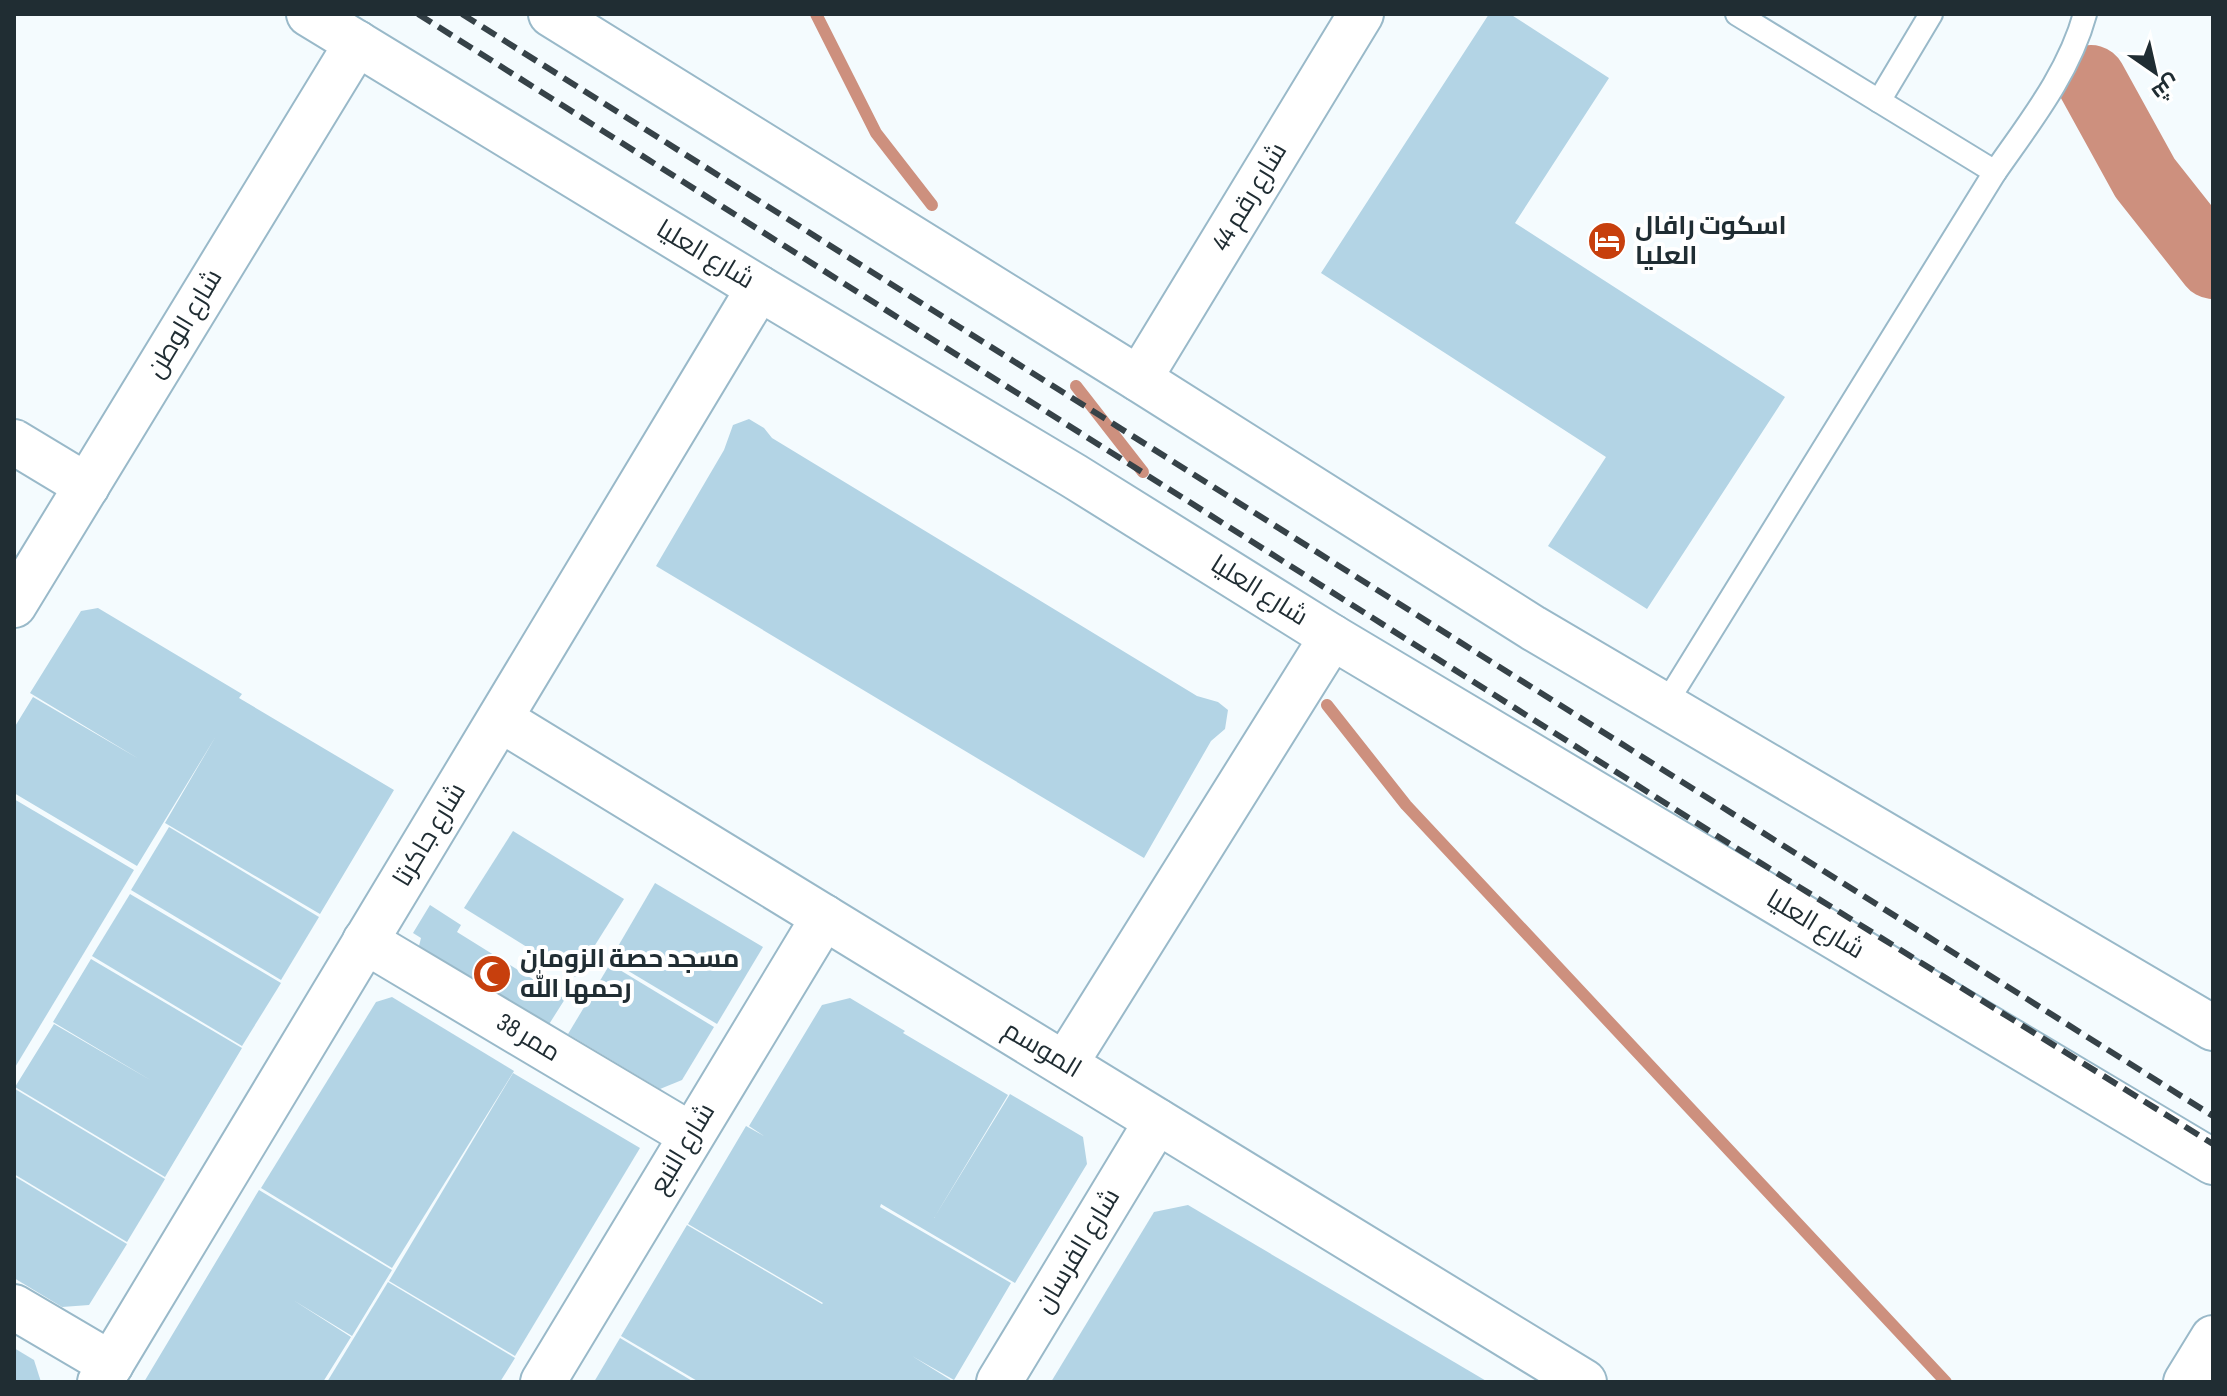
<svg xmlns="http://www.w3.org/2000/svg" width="2227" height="1396" font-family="'Sofia Sans Condensed',Cairo,sans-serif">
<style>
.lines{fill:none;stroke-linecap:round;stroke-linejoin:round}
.stream{stroke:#cd907e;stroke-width:12}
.river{stroke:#cd907e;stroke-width:70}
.building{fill:#b3d4e5}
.service-casing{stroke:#99b9c9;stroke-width:26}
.minor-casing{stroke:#99b9c9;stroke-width:48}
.secondary-casing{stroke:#99b9c9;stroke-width:48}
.service{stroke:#fff;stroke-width:22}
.minor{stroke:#fff;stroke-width:44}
.secondary{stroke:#fff;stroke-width:44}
.rail{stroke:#364248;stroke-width:6;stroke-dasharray:16 8;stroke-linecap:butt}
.labels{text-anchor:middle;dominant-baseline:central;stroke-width:8;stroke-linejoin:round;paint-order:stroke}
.street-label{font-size:26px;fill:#202d33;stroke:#fff}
.poi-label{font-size:26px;font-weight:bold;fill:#202d33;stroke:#fff;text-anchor:start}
</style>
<rect width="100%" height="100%" fill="#f4fbfe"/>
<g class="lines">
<g class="stream">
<path d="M 816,14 L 876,133 L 932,205"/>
<path d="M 1076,386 L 1143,472"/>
<path d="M 1327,705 L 1406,805 L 1946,1382"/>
</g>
<path class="river" d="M 2091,80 L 2145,178 L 2213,264"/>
</g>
<g class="building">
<path d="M 1489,14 L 1510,14 L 1609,78 L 1515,223 L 1785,397 L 1647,609 L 1548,546 L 1606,457 L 1321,273 Z"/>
<path d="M 749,419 L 764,428 L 772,438 L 1197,696 L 1218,702 L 1228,710 L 1225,729 L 1211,741 L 1144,858 L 656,566 L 724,450 L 733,425 Z"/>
<path d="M 98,608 L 242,694 L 239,698 L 394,790 L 320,914 L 165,823 L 216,736 L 137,866 L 14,793 L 14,728 L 33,697 L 139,759 L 30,693 L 81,611 Z"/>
<path d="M 14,799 L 134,870 L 14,1069 Z"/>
<path d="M 169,827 L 319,917 L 281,980 L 131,890 Z"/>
<path d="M 513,831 L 624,899 L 575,977 L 464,908 Z"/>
<path d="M 655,883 L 763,947 L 717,1024 L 610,960 Z"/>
<path d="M 130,894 L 281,983 L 242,1046 L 92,956 Z"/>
<path d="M 430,905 L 461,925 L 457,932 L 565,999 L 546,1029 L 418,950 L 421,938 L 413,933 Z"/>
<path d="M 91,959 L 242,1048 L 165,1177 L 15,1087 L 54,1024 L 152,1081 L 53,1022 Z"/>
<path d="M 610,964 L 714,1027 L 682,1080 L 660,1089 L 568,1034 Z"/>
<path d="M 392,997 L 514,1071 L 392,1268 L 261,1188 L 376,1002 Z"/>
<path d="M 850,998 L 905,1031 L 903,1033 L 1008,1095 L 934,1218 L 1010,1094 L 1083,1137 L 1087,1164 L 1015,1283 L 881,1204 L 880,1207 L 1011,1283 L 954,1380 L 912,1356 L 954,1382 L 699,1382 L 621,1336 L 687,1225 L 822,1304 L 823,1303 L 688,1224 L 746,1126 L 764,1136 L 749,1126 L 822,1005 Z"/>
<path d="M 513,1073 L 640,1148 L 515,1356 L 389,1281 Z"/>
<path d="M 15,1089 L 165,1179 L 127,1242 L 14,1174 Z"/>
<path d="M 14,1176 L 127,1244 L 89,1305 L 62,1307 L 14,1278 Z"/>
<path d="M 259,1190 L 392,1270 L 352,1336 L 293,1300 L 351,1337 L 323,1382 L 144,1382 Z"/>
<path d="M 1188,1205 L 1488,1382 L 1051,1382 L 1154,1212 Z"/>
<path d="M 388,1282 L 515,1358 L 500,1382 L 327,1382 Z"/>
<path d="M 620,1338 L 694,1382 L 594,1382 Z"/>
<path d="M 14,1348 L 34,1360 L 41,1382 L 14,1382 Z"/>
</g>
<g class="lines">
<g class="service-casing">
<g id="service">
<path d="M 1737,14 L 1879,101"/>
<path d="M 1931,14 L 1879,101 L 1995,172"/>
<path d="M 1665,705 L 1995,172 C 2029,123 2069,73 2085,14"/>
</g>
</g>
<g class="minor-casing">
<g id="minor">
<path d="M 1139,379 L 1361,14"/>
<path d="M 14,442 L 87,486"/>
<path d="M 14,605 L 357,43"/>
<path d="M 500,719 L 1584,1382"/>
<path d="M 365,941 L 691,1135"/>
<path d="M 1065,1064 L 1332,637"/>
<path d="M 14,1307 L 111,1364"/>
<path d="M 100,1382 L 759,288"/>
<path d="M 543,1382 L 824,917"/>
<path d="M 999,1382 L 1157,1121"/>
<path d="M 2186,1382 L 2213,1338"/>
</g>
</g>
<g class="secondary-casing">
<g id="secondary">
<path d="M 309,14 L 759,288 L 1074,476 L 1332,637 L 2213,1162"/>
<path d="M 551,14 L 1139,379 L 1533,628 L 2213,1028"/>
</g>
</g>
<use href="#service" class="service"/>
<use href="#minor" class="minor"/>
<use href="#secondary" class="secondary"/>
<g class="rail">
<path d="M 418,14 L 1730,844 L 2213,1144"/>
<path d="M 462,14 L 2213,1116"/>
</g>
</g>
<defs>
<g id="hotel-disc" transform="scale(2)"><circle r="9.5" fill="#c73f0d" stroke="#fff"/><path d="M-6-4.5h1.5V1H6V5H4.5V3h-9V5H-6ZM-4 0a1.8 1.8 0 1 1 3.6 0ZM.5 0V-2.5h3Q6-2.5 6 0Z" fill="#fff"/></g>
<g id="mosque-disc" transform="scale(2)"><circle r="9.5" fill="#c73f0d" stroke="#fff"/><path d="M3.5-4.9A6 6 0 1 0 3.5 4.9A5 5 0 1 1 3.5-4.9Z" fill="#fff"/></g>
</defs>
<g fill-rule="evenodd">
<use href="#hotel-disc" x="1607" y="241"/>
<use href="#mosque-disc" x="492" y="974"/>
</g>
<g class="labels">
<g class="street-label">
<text transform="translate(1250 197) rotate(-59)">شارع رقم 44</text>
<text transform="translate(705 255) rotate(31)">شارع العليا</text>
<text transform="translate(185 324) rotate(-59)">شارع الوطن</text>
<text transform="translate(1259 591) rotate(32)">شارع العليا</text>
<text transform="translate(430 835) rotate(-59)">شارع جاكرتا</text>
<text transform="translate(1815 925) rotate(31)">شارع العليا</text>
<text transform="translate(528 1038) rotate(31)">ممر 38</text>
<text transform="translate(1042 1050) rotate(31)">الموسم</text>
<text transform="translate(683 1149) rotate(-59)">شارع النبع</text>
<text transform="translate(1078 1251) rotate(-59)">شارع الفرسان</text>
</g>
<g class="poi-label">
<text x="1635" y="226">اسكوت رافال<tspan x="1635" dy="30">العليا</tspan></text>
<text x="520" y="959">مسجد حصة الزومان<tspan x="520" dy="30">رحمها الله</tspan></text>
</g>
</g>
<rect width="2227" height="1396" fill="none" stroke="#202d33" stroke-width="32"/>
<g transform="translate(2155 72) rotate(146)" stroke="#ffffff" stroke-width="6" paint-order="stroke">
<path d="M0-6L14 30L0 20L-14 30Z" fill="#202d33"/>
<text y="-12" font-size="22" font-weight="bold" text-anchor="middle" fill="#202d33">ش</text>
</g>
</svg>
